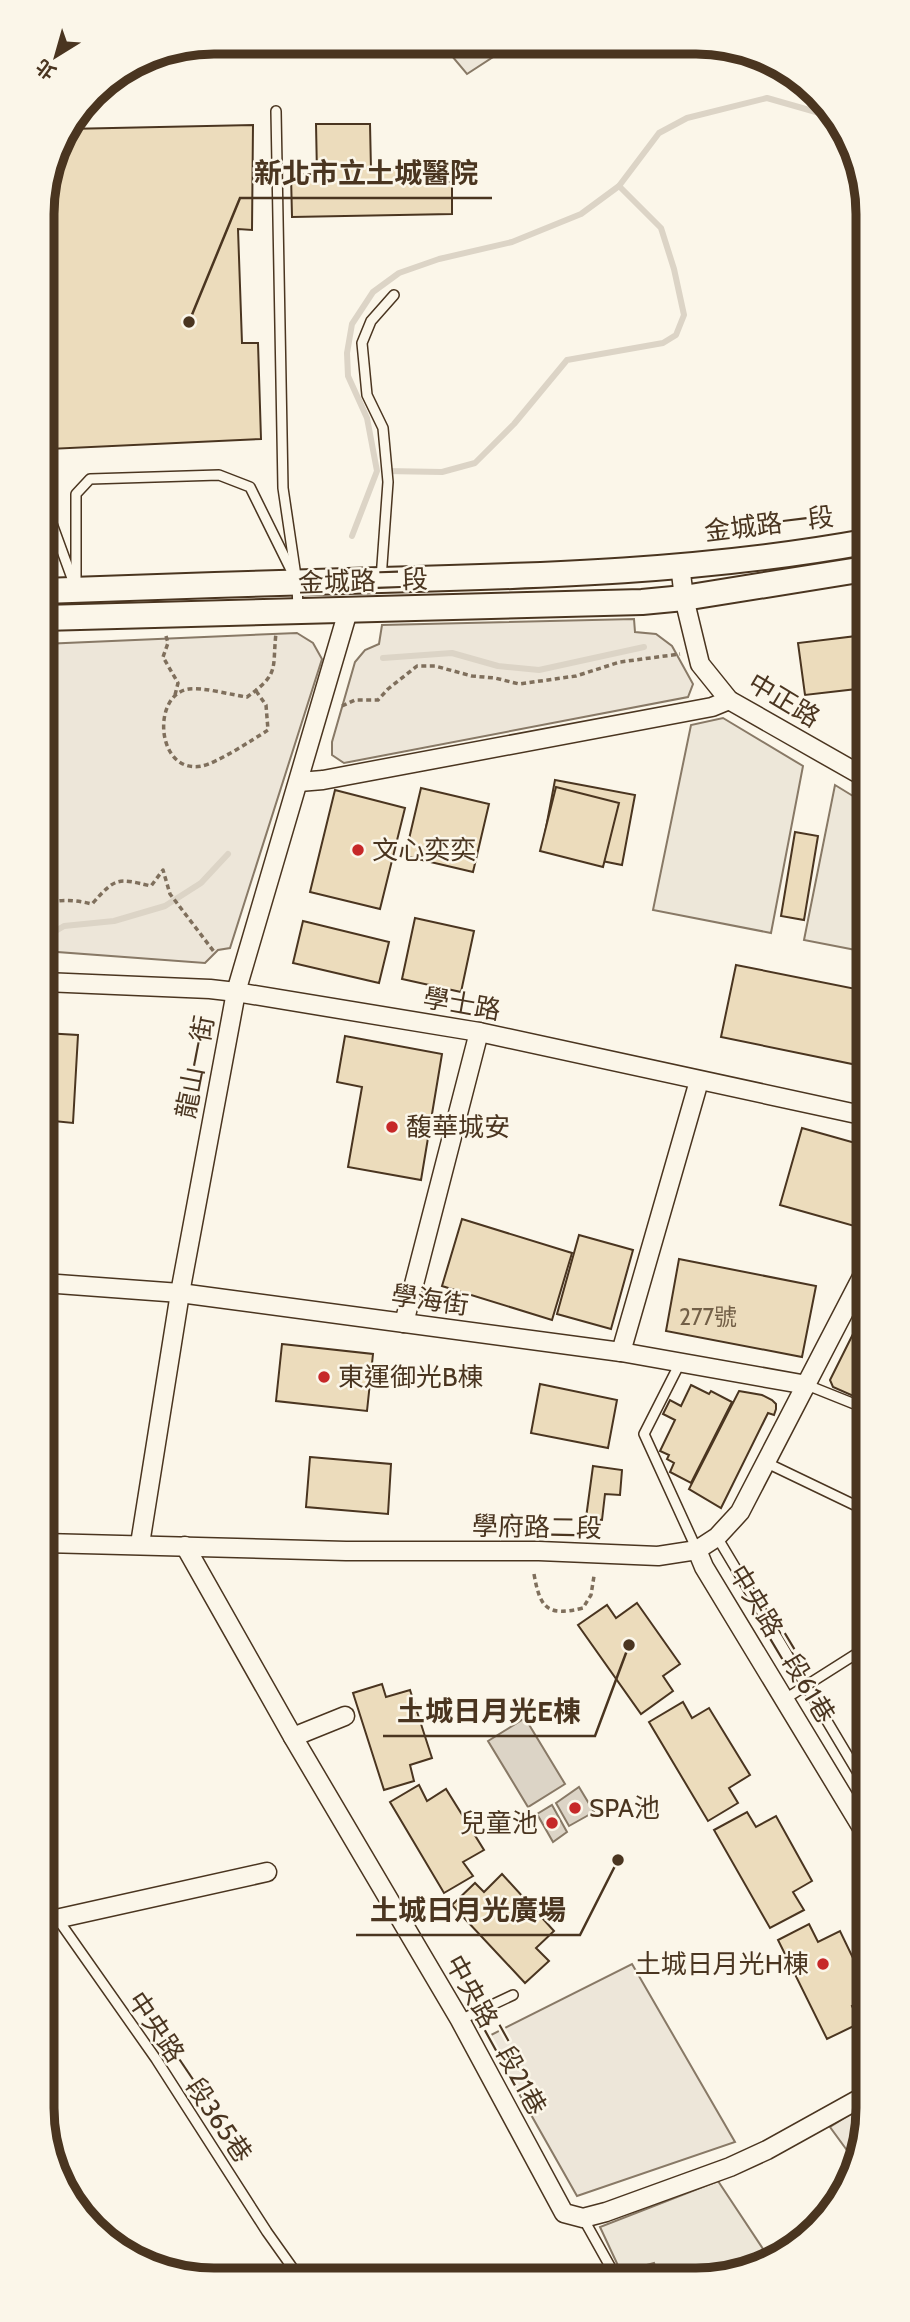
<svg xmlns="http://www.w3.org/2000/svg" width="910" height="2322" font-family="Cabin,'Noto Sans TC',sans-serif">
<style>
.green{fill:#ede6d9;stroke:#887966;stroke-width:2}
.parking{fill:#ede7d9;stroke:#887966;stroke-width:2}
.water{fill:#dcd4c6;stroke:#887966;stroke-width:2}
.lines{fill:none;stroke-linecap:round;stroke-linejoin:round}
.stream{stroke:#dcd4c6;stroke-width:6}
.building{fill:#ecdcbc;stroke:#4a3520;stroke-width:2}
.lane-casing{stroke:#4a3520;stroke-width:12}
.street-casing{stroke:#4a3520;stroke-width:21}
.secondary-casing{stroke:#4a3520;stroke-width:28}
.path{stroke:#7f6f5c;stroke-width:3.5;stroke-dasharray:5 3.5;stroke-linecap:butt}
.lane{stroke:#fbf6e9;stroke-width:9}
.street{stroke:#fbf6e9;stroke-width:18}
.secondary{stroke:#fbf6e9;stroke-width:24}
.poi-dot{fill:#c62828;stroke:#fbf6e9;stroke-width:2.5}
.labels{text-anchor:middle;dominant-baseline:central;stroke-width:5;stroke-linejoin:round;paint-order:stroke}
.number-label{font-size:23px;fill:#725f47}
.street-label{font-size:26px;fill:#4a3520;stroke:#fbf6e9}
.poi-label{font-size:26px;fill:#4a3520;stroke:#fbf6e9;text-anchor:start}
.rim{fill:none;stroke:#4a3520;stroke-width:9}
.leader{fill:none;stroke:#4a3520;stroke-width:2.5}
.callout-dot{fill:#4a3520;stroke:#fbf6e9;stroke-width:2.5}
.callout-label{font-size:28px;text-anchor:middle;font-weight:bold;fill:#4a3520;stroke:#fbf6e9;stroke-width:5;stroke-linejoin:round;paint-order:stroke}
</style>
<rect width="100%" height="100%" fill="#fbf6e9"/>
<g class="green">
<path d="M 441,43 L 513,44 L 467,74 Z"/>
<path d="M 634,619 L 635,632 L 656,634 L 672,646 L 693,684 L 688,697 L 344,763 L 332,755 L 332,742 L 355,662 L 365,650 L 379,644 L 382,625 Z"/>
<path d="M 297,633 L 313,643 L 322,659 L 230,948 L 218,950 L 205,963 L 44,951 L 43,644 Z"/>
<path d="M 632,1964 L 735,2142 L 577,2196 L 487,2037 Z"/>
<path d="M 868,2103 L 868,2118 L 857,2164 L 830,2127 Z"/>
</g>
<g class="parking">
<path d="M 723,718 L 803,766 L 771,933 L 653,910 L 691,725 Z"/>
<path d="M 835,785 L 866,804 L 866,952 L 804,940 Z"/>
<path d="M 718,2181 L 771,2261 L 730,2277 L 659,2277 L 654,2263 L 621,2272 L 600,2227 Z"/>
</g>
<g class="water">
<path d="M 525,1718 L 565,1784 L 528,1807 L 488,1741 Z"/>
<path d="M 579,1787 L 594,1812 L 569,1826 L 556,1803 Z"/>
<path d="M 552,1805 L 567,1832 L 553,1842 L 537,1814 Z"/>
</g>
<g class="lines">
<g class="stream">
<path d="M 385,471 L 442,472 L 475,463 L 514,424 L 567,360 L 663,343 L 676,335 L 684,315 L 674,269 L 661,228 L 619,186"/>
<path d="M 352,536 L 377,471 L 367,418 L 348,376 L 347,353 L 352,324 L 373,292 L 399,273 L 439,259 L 512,242 L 581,214 L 619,186 L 659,133 L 687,118 L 767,98 L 830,116"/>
<path d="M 383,658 L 452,653 L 498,666 L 539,670 L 644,647"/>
<path d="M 44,938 L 64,926 L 114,921 L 165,906 L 201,883 L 228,854"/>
</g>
</g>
<g class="building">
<path d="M 316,124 L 370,124 L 371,170 L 438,169 L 438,182 L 452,182 L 452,214 L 292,217 L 291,175 L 317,174 Z"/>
<path d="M 253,125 L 252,230 L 238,229 L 242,343 L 258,343 L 261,439 L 49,449 L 43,367 L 42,203 L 60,138 L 66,129 Z"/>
<path d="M 865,635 L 865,688 L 805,695 L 798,643 Z"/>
<path d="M 555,780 L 635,795 L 622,865 L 542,849 Z"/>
<path d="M 556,787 L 619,803 L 603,867 L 540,851 Z"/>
<path d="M 421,788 L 489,804 L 473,872 L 405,856 Z"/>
<path d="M 335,790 L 405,808 L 380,909 L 310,892 Z"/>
<path d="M 795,832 L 818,836 L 804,920 L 781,916 Z"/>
<path d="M 415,918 L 474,931 L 461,992 L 402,979 Z"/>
<path d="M 303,921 L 389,942 L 379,983 L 293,963 Z"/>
<path d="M 736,965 L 866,991 L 866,1023 L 857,1065 L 721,1037 Z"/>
<path d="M 44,1033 L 78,1035 L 73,1123 L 44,1120 Z"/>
<path d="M 345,1036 L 442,1054 L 421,1180 L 348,1167 L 362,1087 L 337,1082 Z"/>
<path d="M 802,1128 L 866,1146 L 865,1229 L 780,1205 Z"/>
<path d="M 462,1219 L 572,1253 L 552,1320 L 442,1286 Z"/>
<path d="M 579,1235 L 633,1250 L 611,1329 L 557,1314 Z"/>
<path d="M 679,1259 L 816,1286 L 802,1357 L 666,1331 Z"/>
<path d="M 866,1308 L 867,1402 L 833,1387 L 830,1380 Z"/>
<path d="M 282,1344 L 373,1354 L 367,1411 L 276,1401 Z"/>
<path d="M 540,1384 L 617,1400 L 608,1448 L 531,1433 Z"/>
<path d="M 691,1385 L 709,1394 L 711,1391 L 732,1402 L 691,1483 L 670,1472 L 674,1463 L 667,1459 L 669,1455 L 660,1451 L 675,1420 L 663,1414 L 670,1400 L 681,1406 Z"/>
<path d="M 739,1391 L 762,1395 L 772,1400 L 776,1404 L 776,1409 L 774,1415 L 768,1413 L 721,1508 L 689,1489 Z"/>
<path d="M 310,1457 L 391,1464 L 388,1514 L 306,1507 Z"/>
<path d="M 593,1466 L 622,1470 L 620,1495 L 605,1494 L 602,1520 L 586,1518 Z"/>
<path d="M 637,1603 L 680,1664 L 663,1676 L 673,1691 L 641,1714 L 578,1625 L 607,1605 L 616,1618 Z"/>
<path d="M 382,1684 L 386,1697 L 410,1690 L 432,1758 L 410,1765 L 414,1781 L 384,1790 L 353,1693 Z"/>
<path d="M 683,1702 L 692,1718 L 709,1708 L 750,1775 L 729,1788 L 738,1803 L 708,1821 L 649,1722 Z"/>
<path d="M 419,1785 L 427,1801 L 446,1789 L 484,1850 L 463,1862 L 473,1876 L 444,1893 L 390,1802 Z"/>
<path d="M 747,1812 L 756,1827 L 776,1816 L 812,1881 L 793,1892 L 804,1910 L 770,1928 L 714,1830 Z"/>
<path d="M 502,1874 L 554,1931 L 536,1948 L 549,1961 L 525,1983 L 452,1905 L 475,1883 L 484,1892 Z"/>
<path d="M 809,1924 L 818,1942 L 840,1931 L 867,1987 L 867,1999 L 852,2006 L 860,2023 L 827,2039 L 778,1940 Z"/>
</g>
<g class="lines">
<g class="lane-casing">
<g id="lane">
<path d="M 276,111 L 283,488 L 297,583 L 298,611"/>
<path d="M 43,499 L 73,581"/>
<path d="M 381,579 L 388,482 L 383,428 L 367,395 L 362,343 L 371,321 L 394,295"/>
<path d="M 76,588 L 76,494 L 90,479 L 219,475 L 250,487 L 293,574"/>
<path d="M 681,1361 L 644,1434 L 697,1550"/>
<path d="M 807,1385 L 867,1409"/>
<path d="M 767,1463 L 867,1511"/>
<path d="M 717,1537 L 867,1788"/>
<path d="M 785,1699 L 867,1647"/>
<path d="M 850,1807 L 867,1798"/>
<path d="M 45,1901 L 156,2059 L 267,2232 L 299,2277"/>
<path d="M 45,1929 L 56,1919"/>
<path d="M 460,2020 L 513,1995"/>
<path d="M 583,2218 L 616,2277"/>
</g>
</g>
<g class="street-casing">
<g id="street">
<path d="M 680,565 L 684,598 L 700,664 L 729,700 L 866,778"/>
<path d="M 299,782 L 323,780 L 712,707 L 729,700"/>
<path d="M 44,982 L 210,989 L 236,992 L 479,1032 L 866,1116"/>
<path d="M 44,1283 L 180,1293 L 621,1352 L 807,1385"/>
<path d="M 404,1323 L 479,1032"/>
<path d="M 621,1352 L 699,1081"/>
<path d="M 44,1543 L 346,1551 L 539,1551 L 658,1556 L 697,1550 L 717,1537 L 740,1512 L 866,1269"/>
<path d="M 140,1544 L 180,1293 L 236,992 L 348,611"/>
<path d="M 185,1546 L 293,1737 L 460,2020 L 564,2213 L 583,2218 L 606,2212 L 730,2167 L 767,2150 L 868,2094"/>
<path d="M 697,1550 L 704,1567 L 867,1836"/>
<path d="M 293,1737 L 345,1716"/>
<path d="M 56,1919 L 267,1872"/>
</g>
</g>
<g class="secondary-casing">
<g id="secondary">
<path d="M 43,591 C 156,587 268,583 381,580 C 543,576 705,571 865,542"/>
<path d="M 43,618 L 642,602 L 684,598 L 865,569"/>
</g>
</g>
<g class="path">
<path d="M 166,636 L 168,643 L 163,657 L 178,683 L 175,695"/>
<path d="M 256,691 L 266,705 L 268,730 C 254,739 217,763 202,766 C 156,775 151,694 189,689 C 203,687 232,695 247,697 C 280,673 272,670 276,633"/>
<path d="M 342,706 L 355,700 L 378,700 L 388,689 L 417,666 L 435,666 L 472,676 L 495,678 L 519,684 L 576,676 L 620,662 L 680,654"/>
<path d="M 43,905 C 60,898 75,900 92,904 C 116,877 117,878 151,886 L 163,870 L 170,894 L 215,953"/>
<path d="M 534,1574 C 540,1608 547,1617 583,1608 L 591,1595 L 594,1576"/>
</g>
<use href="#lane" class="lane"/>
<use href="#street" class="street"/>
<use href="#secondary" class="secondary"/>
</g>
<g class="poi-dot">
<circle cx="358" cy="850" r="7"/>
<circle cx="392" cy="1127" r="7"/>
<circle cx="324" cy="1377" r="7"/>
<circle cx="575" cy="1808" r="7"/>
<circle cx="552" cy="1823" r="7"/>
<circle cx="823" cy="1964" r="7"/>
</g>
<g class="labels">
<g class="number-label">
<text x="708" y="1317">277號</text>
</g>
<g class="street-label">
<text transform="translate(769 524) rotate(-7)">金城路一段</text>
<text transform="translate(363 581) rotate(-2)">金城路二段</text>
<text transform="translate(784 700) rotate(31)">中正路</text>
<text transform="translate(462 1004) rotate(10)">學士路</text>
<text transform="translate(195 1067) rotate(-79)">龍山一街</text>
<text transform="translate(430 1300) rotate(8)">學海街</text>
<text transform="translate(537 1527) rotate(1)">學府路二段</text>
<text transform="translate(782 1644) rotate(59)">中央路二段61巷</text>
<text transform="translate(496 2035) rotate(61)">中央路二段21巷</text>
<text transform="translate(190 2077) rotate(56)">中央路一段365巷</text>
</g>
<g class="poi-label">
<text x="372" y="850">文心奕奕</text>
<text x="406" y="1127">馥華城安</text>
<text x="338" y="1377">東運御光B棟</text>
<text x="589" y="1808">SPA池</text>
<text x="538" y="1823" text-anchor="end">兒童池</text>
<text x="809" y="1964" text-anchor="end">土城日月光H棟</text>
</g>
</g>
<path d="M0 0H910V2322H0ZM214 54H696A160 160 0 0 1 856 214V2108A160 160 0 0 1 696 2268H214A160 160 0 0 1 54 2108V214A160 160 0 0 1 214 54Z" fill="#fbf6e9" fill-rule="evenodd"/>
<path class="rim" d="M214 54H696A160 160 0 0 1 856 214V2108A160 160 0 0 1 696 2268H214A160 160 0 0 1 54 2108V214A160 160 0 0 1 214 54Z"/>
<path class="leader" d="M189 322L240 198H492M629 1645L595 1736H383M618 1860L580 1935H356"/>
<g class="callout-dot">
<circle cx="189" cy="322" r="7"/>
<circle cx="629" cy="1645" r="7"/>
<circle cx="618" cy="1860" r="7"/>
</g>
<g class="callout-label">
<text x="366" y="183">新北市立土城醫院</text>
<text x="489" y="1721">土城日月光E棟</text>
<text x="468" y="1920">土城日月光廣場</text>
</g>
<g transform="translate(56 56) rotate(217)" stroke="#fbf6e9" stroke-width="5" paint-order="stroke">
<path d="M0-5L12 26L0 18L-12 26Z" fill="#4a3520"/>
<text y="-10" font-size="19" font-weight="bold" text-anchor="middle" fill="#4a3520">北</text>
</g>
</svg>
